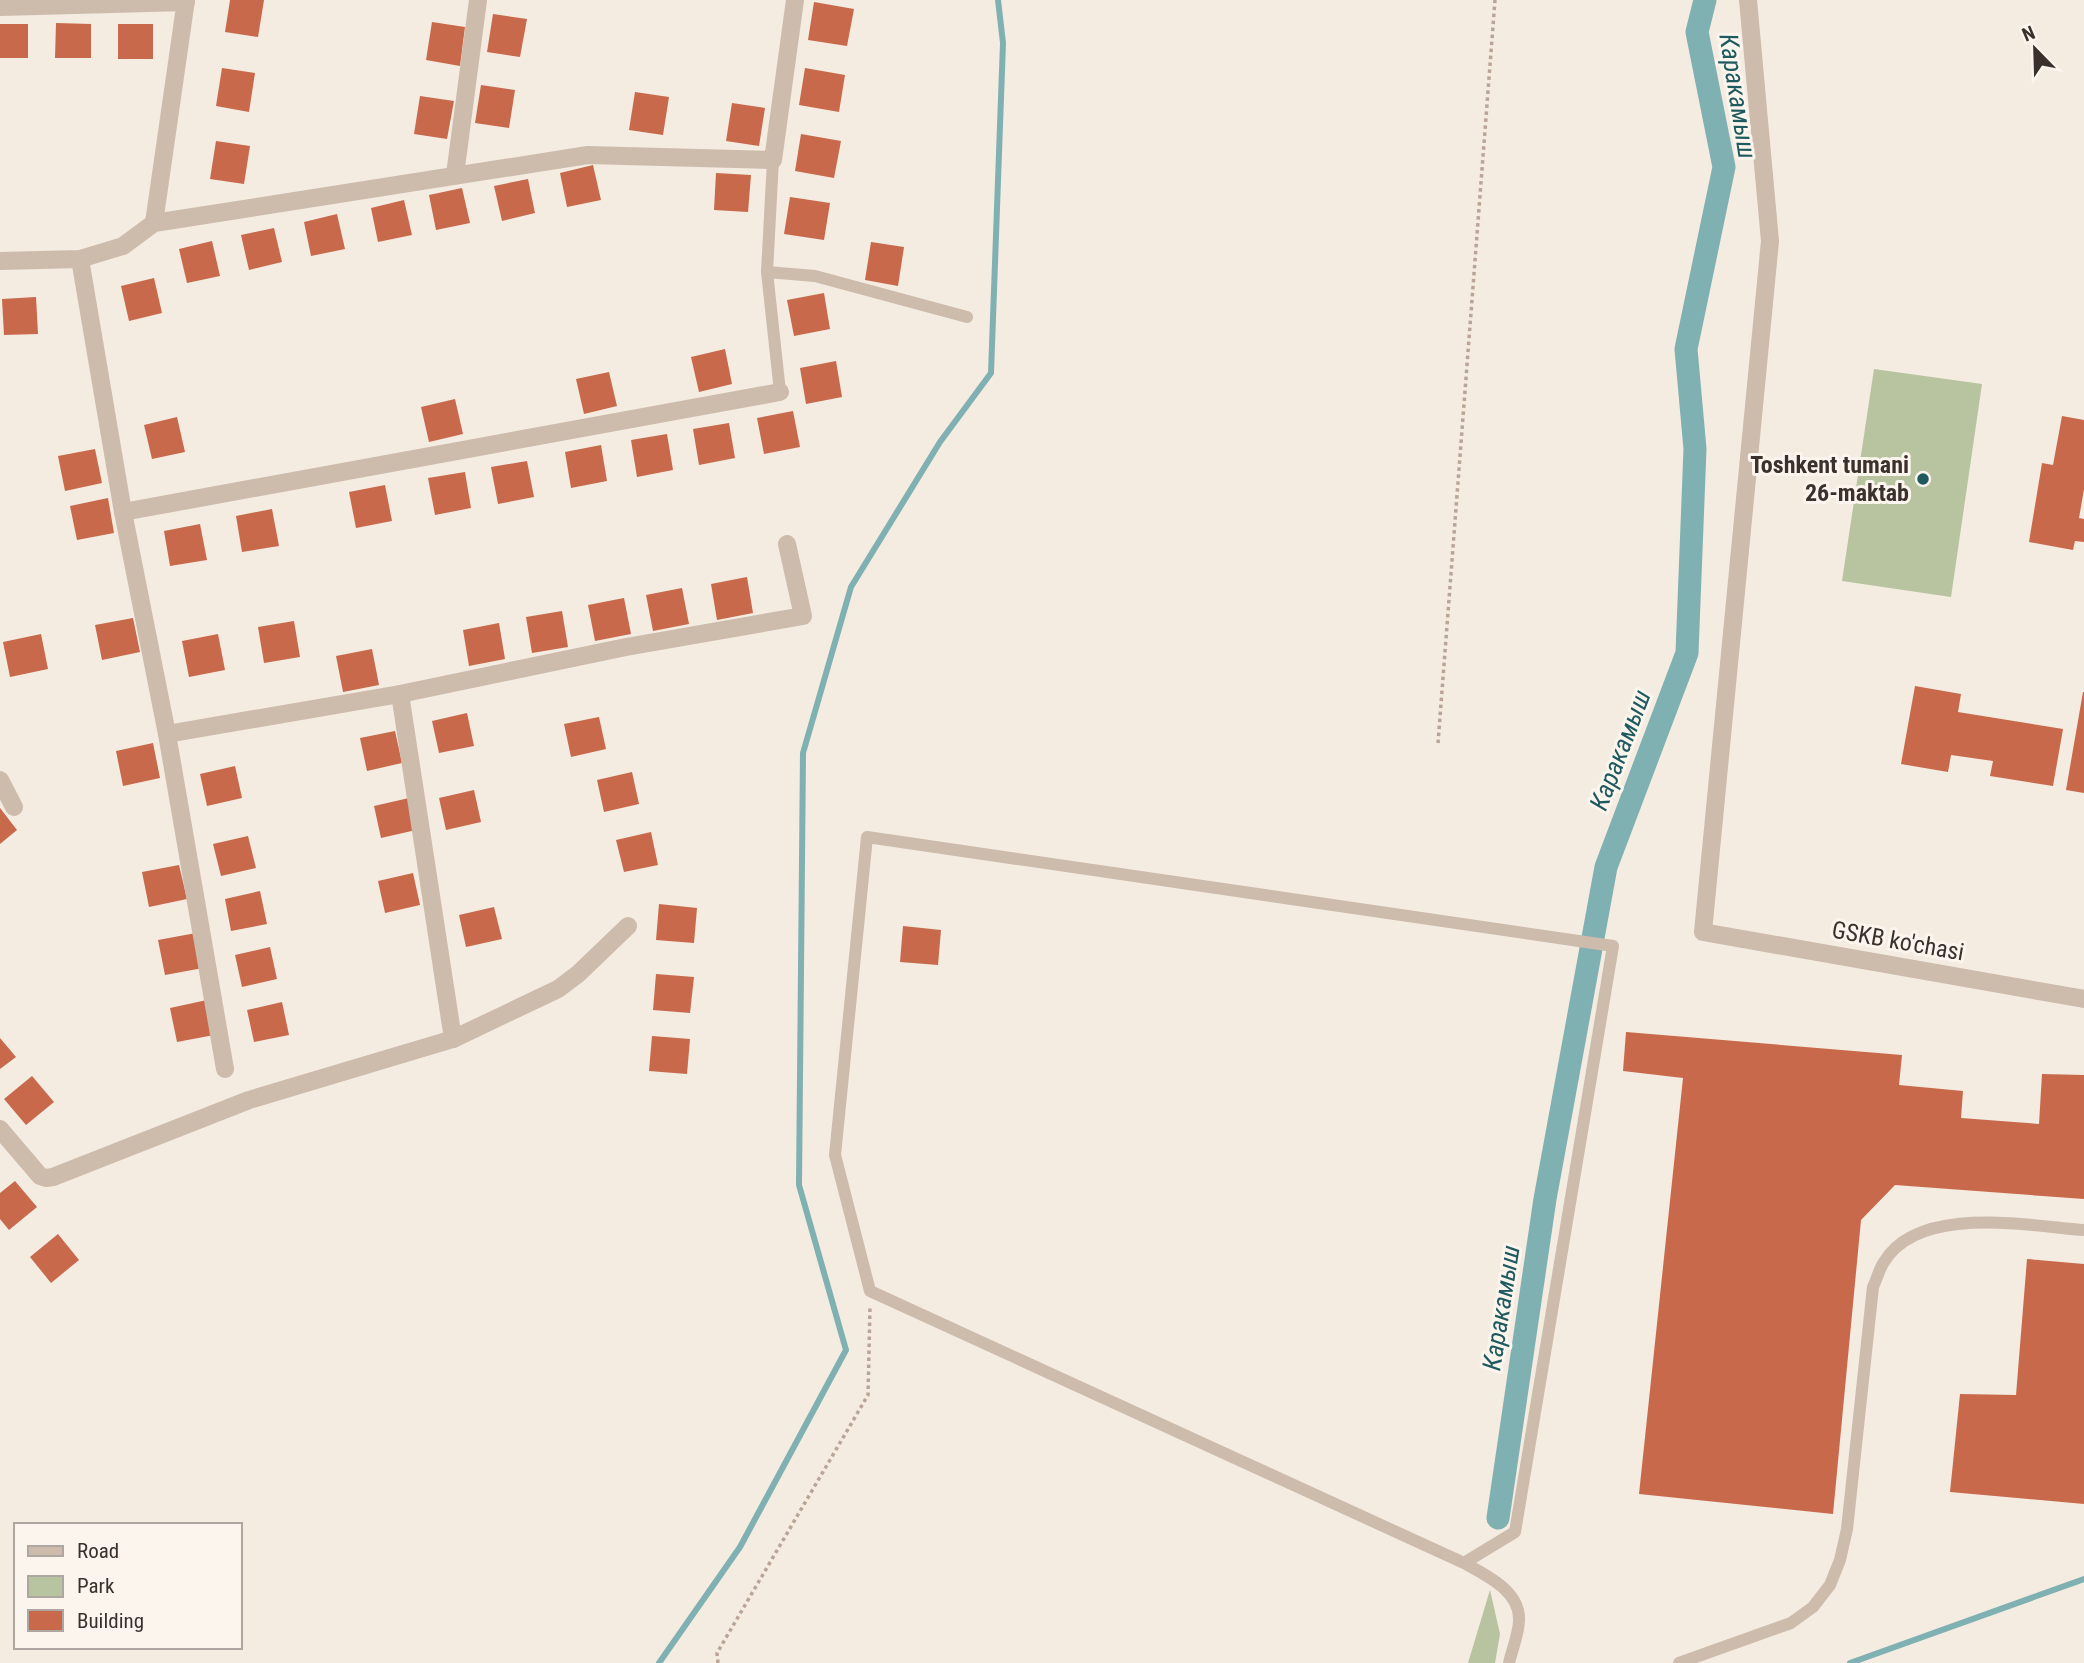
<svg xmlns="http://www.w3.org/2000/svg" width="2084" height="1663" font-family="'Roboto Condensed',sans-serif">
<style>
.green{fill:#b8c4a0}
.lines{fill:none;stroke-linecap:round;stroke-linejoin:round}
.stream{stroke:#7fb0b2;stroke-width:6}
.canal{stroke:#7fb0b2;stroke-width:23}
.building{fill:#c8694b}
.path{stroke:#b9a596;stroke-width:3.5;stroke-dasharray:3.5 3.5;stroke-linecap:butt}
.service{stroke:#cdbbac;stroke-width:12}
.minor{stroke:#cdbbac;stroke-width:18}
.poi-dot{fill:#1f5a5e;stroke:#fbf5ee;stroke-width:2.5}
.labels{text-anchor:middle;dominant-baseline:central;stroke-width:6;stroke-linejoin:round;paint-order:stroke}
.poi-label{font-size:24px;font-weight:bold;fill:#3b302b;stroke:#fbf5ee;text-anchor:end}
.street-label{font-size:24px;fill:#3b302b;stroke:#fbf5ee}
.water-label{font-size:26px;font-style:italic;fill:#1f5a5e;stroke:#fbf5ee}
</style>
<rect width="100%" height="100%" fill="#f4ebe1"/>
<g class="green">
<path d="M 1874,369 L 1982,384 L 1951,597 L 1842,581 Z"/>
<path d="M 1490,1590 L 1500,1634 L 1495,1663 L 1468,1663 Z"/>
</g>
<g class="lines">
<g class="stream">
<path d="M 659,1663 L 740,1547 L 846,1350 L 799,1185 L 803,753 L 851,587 L 940,442 L 991,373 L 1003,43 L 998,0"/>
<path d="M 1850,1663 L 2084,1579"/>
</g>
<path class="canal" d="M 1498,1518 L 1545,1199 L 1606,867 L 1687,653 L 1695,449 L 1686,349 L 1724,167 L 1697,32 L 1705,0"/>
</g>
<g class="building">
<path d="M 230,0 L 264,0 L 258,37 L 225,32 Z"/>
<path d="M 814,2 L 854,9 L 847,46 L 808,40 Z"/>
<path d="M 493,14 L 527,19 L 520,57 L 487,52 Z"/>
<path d="M 432,22 L 465,27 L 460,66 L 426,60 Z"/>
<path d="M 56,23 L 91,24 L 91,58 L 55,58 Z"/>
<rect x="0" y="24" width="28" height="34"/>
<rect x="118" y="24" width="35" height="35"/>
<path d="M 222,68 L 255,73 L 249,112 L 216,106 Z"/>
<path d="M 805,68 L 845,75 L 839,112 L 799,105 Z"/>
<path d="M 481,85 L 515,90 L 509,128 L 475,123 Z"/>
<path d="M 635,92 L 669,97 L 663,135 L 629,130 Z"/>
<path d="M 420,96 L 454,101 L 447,139 L 414,134 Z"/>
<path d="M 732,103 L 765,108 L 759,146 L 726,141 Z"/>
<path d="M 801,134 L 841,141 L 834,178 L 795,171 Z"/>
<path d="M 216,141 L 250,146 L 244,184 L 210,179 Z"/>
<path d="M 593,165 L 601,200 L 567,207 L 560,173 Z"/>
<path d="M 716,173 L 751,175 L 748,212 L 714,210 Z"/>
<path d="M 528,179 L 535,213 L 502,221 L 494,186 Z"/>
<path d="M 462,188 L 470,223 L 436,230 L 429,195 Z"/>
<path d="M 790,197 L 830,203 L 824,240 L 784,234 Z"/>
<path d="M 404,200 L 412,235 L 378,242 L 371,208 Z"/>
<path d="M 337,214 L 345,249 L 311,256 L 304,222 Z"/>
<path d="M 274,228 L 282,262 L 249,270 L 241,235 Z"/>
<path d="M 212,241 L 220,276 L 187,283 L 179,249 Z"/>
<path d="M 871,242 L 904,247 L 898,286 L 865,280 Z"/>
<path d="M 154,278 L 162,313 L 129,321 L 121,286 Z"/>
<path d="M 824,293 L 830,329 L 794,336 L 787,300 Z"/>
<path d="M 36,297 L 38,334 L 4,335 L 2,299 Z"/>
<path d="M 725,349 L 732,384 L 699,392 L 691,357 Z"/>
<path d="M 836,361 L 842,397 L 806,404 L 800,368 Z"/>
<path d="M 609,372 L 617,406 L 584,414 L 576,379 Z"/>
<path d="M 455,399 L 463,434 L 429,442 L 421,407 Z"/>
<path d="M 793,411 L 800,447 L 764,454 L 757,418 Z"/>
<path d="M 2062,416 L 2084,420 L 2084,489 L 2079,518 L 2084,519 L 2084,542 L 2075,541 L 2073,550 L 2029,542 L 2042,463 L 2053,465 Z"/>
<path d="M 177,417 L 185,452 L 152,459 L 144,425 Z"/>
<path d="M 729,423 L 735,458 L 699,465 L 693,429 Z"/>
<path d="M 667,434 L 673,470 L 637,477 L 631,440 Z"/>
<path d="M 601,445 L 607,481 L 571,488 L 565,452 Z"/>
<path d="M 95,449 L 102,483 L 65,491 L 58,456 Z"/>
<path d="M 527,461 L 534,497 L 498,504 L 491,467 Z"/>
<path d="M 465,472 L 471,508 L 435,515 L 428,478 Z"/>
<path d="M 385,485 L 392,521 L 356,528 L 349,492 Z"/>
<path d="M 108,498 L 114,533 L 77,540 L 70,506 Z"/>
<path d="M 272,509 L 279,546 L 242,552 L 236,516 Z"/>
<path d="M 200,524 L 207,560 L 170,566 L 164,531 Z"/>
<path d="M 747,577 L 753,613 L 717,620 L 711,584 Z"/>
<path d="M 682,588 L 689,624 L 653,631 L 646,595 Z"/>
<path d="M 624,598 L 631,634 L 595,641 L 588,605 Z"/>
<path d="M 562,611 L 568,647 L 532,653 L 526,617 Z"/>
<path d="M 133,618 L 140,652 L 102,660 L 95,625 Z"/>
<path d="M 294,621 L 300,657 L 264,663 L 258,627 Z"/>
<path d="M 499,623 L 505,659 L 469,666 L 463,630 Z"/>
<path d="M 41,634 L 48,669 L 10,677 L 3,642 Z"/>
<path d="M 218,634 L 225,670 L 189,677 L 182,641 Z"/>
<path d="M 372,649 L 379,685 L 343,692 L 336,656 Z"/>
<path d="M 1915,686 L 1961,694 L 1958,712 L 2063,729 L 2053,786 L 1990,776 L 1993,761 L 1951,755 L 1948,772 L 1901,764 Z"/>
<path d="M 2083,692 L 2084,692 L 2084,793 L 2066,790 Z"/>
<path d="M 467,713 L 474,746 L 439,753 L 432,721 Z"/>
<path d="M 599,717 L 606,749 L 571,757 L 564,724 Z"/>
<path d="M 395,731 L 402,763 L 367,771 L 360,738 Z"/>
<path d="M 153,743 L 160,778 L 123,786 L 116,751 Z"/>
<path d="M 235,766 L 242,798 L 207,806 L 200,774 Z"/>
<path d="M 632,772 L 639,804 L 604,812 L 597,780 Z"/>
<path d="M 474,790 L 481,822 L 446,830 L 439,798 Z"/>
<path d="M 409,798 L 416,830 L 381,838 L 374,806 Z"/>
<path d="M 0,808 L 17,830 L 0,844 Z"/>
<path d="M 651,832 L 658,865 L 624,872 L 616,840 Z"/>
<path d="M 248,836 L 256,868 L 221,876 L 213,844 Z"/>
<path d="M 179,865 L 187,899 L 149,907 L 142,872 Z"/>
<path d="M 413,873 L 420,905 L 385,913 L 378,881 Z"/>
<path d="M 260,891 L 267,924 L 231,931 L 225,899 Z"/>
<path d="M 659,904 L 697,908 L 694,943 L 656,940 Z"/>
<path d="M 494,907 L 502,939 L 466,947 L 459,915 Z"/>
<path d="M 903,926 L 941,930 L 938,965 L 900,962 Z"/>
<path d="M 196,933 L 203,968 L 165,975 L 158,940 Z"/>
<path d="M 270,947 L 277,979 L 242,987 L 235,955 Z"/>
<path d="M 656,974 L 694,977 L 690,1013 L 653,1010 Z"/>
<path d="M 207,1000 L 214,1035 L 177,1042 L 170,1008 Z"/>
<path d="M 282,1002 L 289,1035 L 254,1042 L 247,1010 Z"/>
<path d="M 1626,1032 L 1902,1055 L 1899,1085 L 1963,1091 L 1961,1118 L 2039,1124 L 2042,1074 L 2084,1075 L 2084,1199 L 1895,1185 L 1861,1220 L 1833,1514 L 1639,1494 L 1683,1078 L 1623,1071 Z"/>
<path d="M 652,1036 L 690,1039 L 687,1074 L 649,1071 Z"/>
<path d="M 0,1038 L 16,1057 L 0,1069 Z"/>
<path d="M 32,1076 L 54,1102 L 26,1125 L 4,1099 Z"/>
<path d="M 15,1181 L 37,1207 L 9,1230 L 0,1219 L 0,1193 Z"/>
<path d="M 58,1234 L 79,1260 L 51,1283 L 30,1257 Z"/>
<path d="M 2027,1259 L 2084,1264 L 2084,1504 L 1950,1492 L 1960,1394 L 2016,1395 Z"/>
</g>
<g class="lines">
<g class="path">
<path d="M 1438,743 L 1495,0"/>
<path d="M 718,1663 L 717,1653 L 868,1395 L 870,1307"/>
</g>
<g class="service">
<path d="M 773,160 L 767,272 L 780,392"/>
<path d="M 767,272 L 815,276 L 967,317"/>
<path d="M 1464,1563 L 1515,1532 L 1613,946 L 867,837 L 835,1155 L 870,1291 L 1464,1563 C 1486,1575 1520,1591 1519,1620 C 1519,1633 1512,1650 1509,1663"/>
<path d="M 1679,1663 L 1791,1623 L 1813,1607 L 1830,1585 L 1840,1560 L 1847,1529 L 1873,1287 C 1877,1279 1879,1269 1884,1262 C 1919,1204 2029,1226 2084,1230"/>
</g>
<g class="minor">
<path d="M 1748,0 L 1770,241 L 1703,932 L 2084,999"/>
<path d="M 0,7 L 186,2"/>
<path d="M 455,175 L 478,0"/>
<path d="M 154,223 L 186,0"/>
<path d="M 80,259 L 123,512 L 167,734 L 225,1069"/>
<path d="M 0,261 L 80,259 L 123,246 L 154,223 L 588,155 L 773,160 L 795,0"/>
<path d="M 123,512 L 780,392"/>
<path d="M 400,694 L 453,1039"/>
<path d="M 167,734 L 400,694 L 626,647 L 803,616 L 787,544"/>
<path d="M 0,780 L 14,807"/>
<path d="M 0,1129 L 40,1176 L 46,1178 L 53,1177 L 249,1100 L 453,1039 L 558,989 L 578,974 L 628,926"/>
</g>
</g>
<circle class="poi-dot" cx="1923" cy="479" r="7"/>
<g class="labels">
<g class="poi-label">
<text x="1909" y="465">Toshkent tumani<tspan x="1909" dy="28">26-maktab</tspan></text>
</g>
<g class="street-label">
<text transform="translate(1898 941) rotate(10)">GSKB ko'chasi</text>
</g>
<g class="water-label">
<text transform="translate(1738 96) rotate(81)">Каракамыш</text>
<text transform="translate(1620 750) rotate(-69)">Каракамыш</text>
<text transform="translate(1501 1308) rotate(-81)">Каракамыш</text>
</g>
</g>
<rect x="14" y="1523" width="228" height="126" fill="#fbf5ee" stroke="#aea6a0" stroke-width="2"/>
<rect x="28" y="1546" width="35" height="10" fill="#cdbbac" stroke="#aea6a0" stroke-width="2"/>
<text x="77" y="1558" font-size="21" fill="#3b302b">Road</text>
<rect x="28" y="1576" width="35" height="21" fill="#b8c4a0" stroke="#aea6a0" stroke-width="2"/>
<text x="77" y="1593" font-size="21" fill="#3b302b">Park</text>
<rect x="28" y="1610" width="35" height="21" fill="#c8694b" stroke="#aea6a0" stroke-width="2"/>
<text x="77" y="1628" font-size="21" fill="#3b302b">Building</text>
<g transform="translate(2035 49) rotate(337)" stroke="#fbf5ee" stroke-width="5" paint-order="stroke">
<path d="M0-5L12 26L0 18L-12 26Z" fill="#3b302b"/>
<text y="-10" font-size="19" font-weight="bold" text-anchor="middle" fill="#3b302b">N</text>
</g>
</svg>
